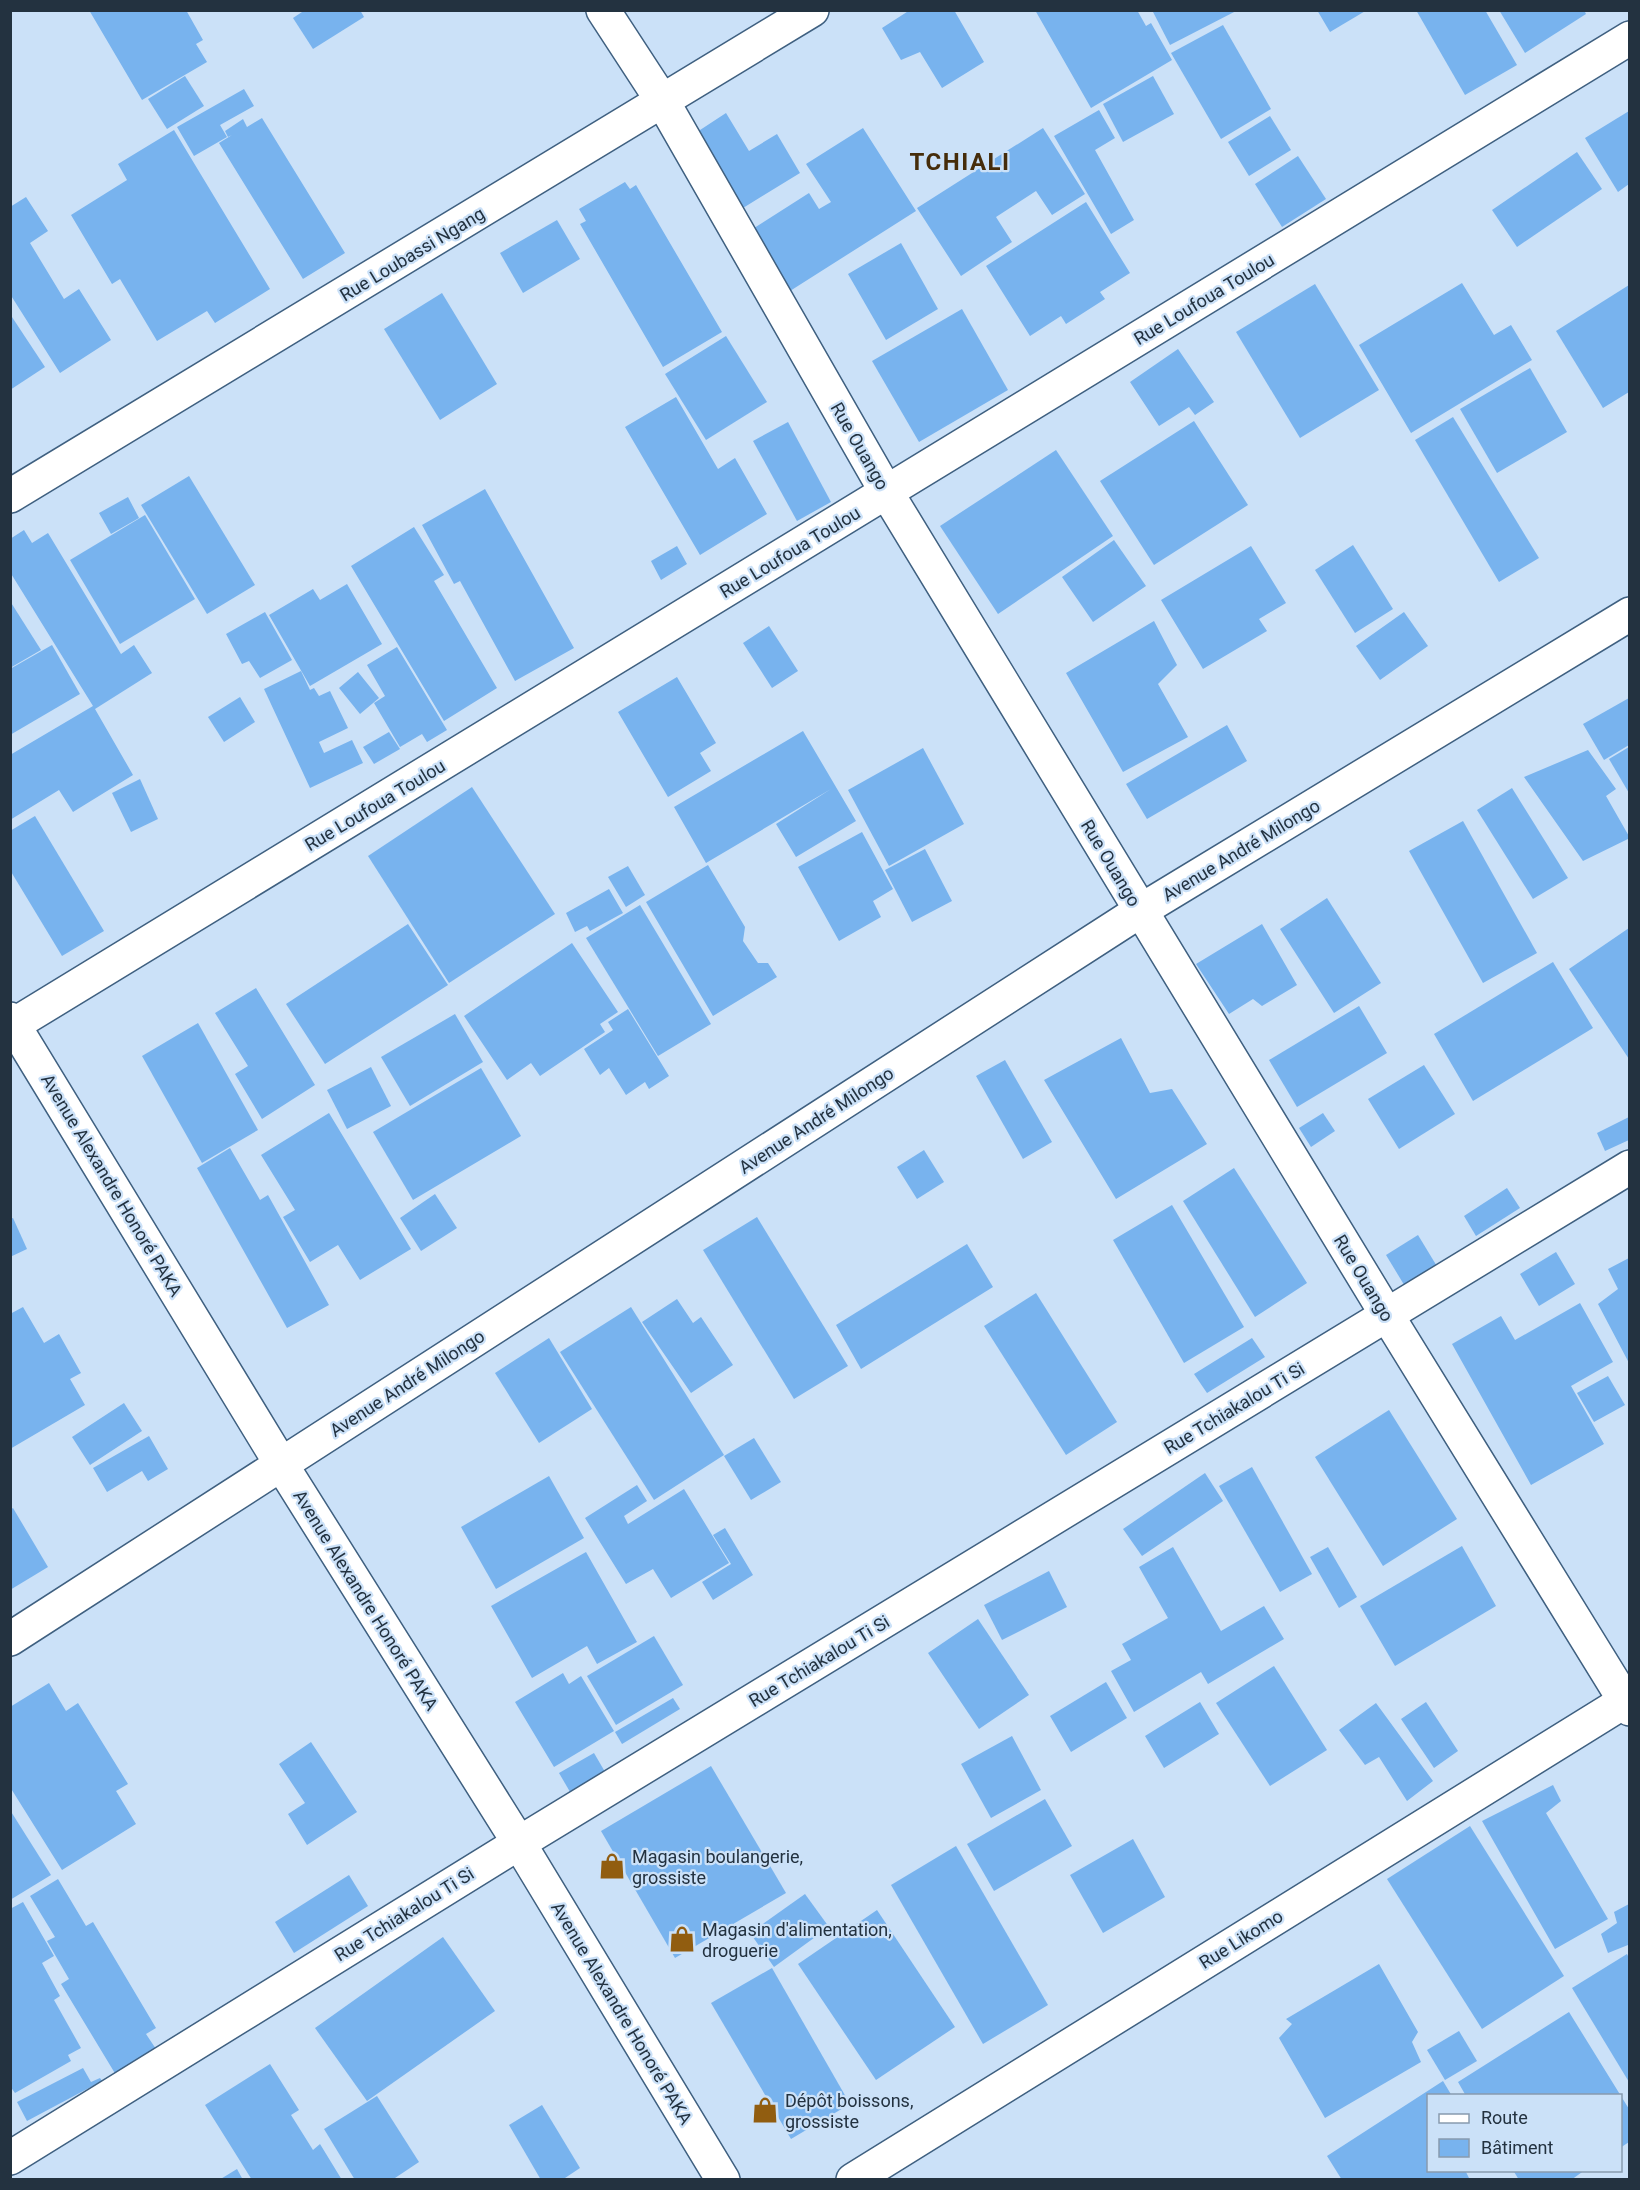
<svg xmlns="http://www.w3.org/2000/svg" width="1640" height="2190" font-family="Roboto,sans-serif">
<style>
.building{fill:#78b3ee}
.lines{fill:none;stroke-linecap:round;stroke-linejoin:round}
.minor-casing{stroke:#3f6080;stroke-width:36}
.minor{stroke:#fff;stroke-width:33}
.labels{text-anchor:middle;dominant-baseline:central;stroke-width:4.5;stroke-linejoin:round;paint-order:stroke}
.street-label{font-size:18px;fill:#233240;stroke:#cbe1f8}
.poi-label{font-size:18px;fill:#233240;stroke:#cbe1f8;text-anchor:start}
.district-label{font-size:24px;font-weight:bold;letter-spacing:1.5px;fill:#452c0a;stroke:#cbe1f8}
</style>
<rect width="100%" height="100%" fill="#cbe1f8"/>
<g class="building">
<path d="M 89,10 L 186,10 L 203,40 L 196,44 L 207,62 L 142,100 Z"/>
<path d="M 305,10 L 360,10 L 364,17 L 313,49 L 293,18 Z"/>
<path d="M 910,10 L 954,10 L 984,62 L 942,88 L 920,52 L 901,60 L 882,28 Z"/>
<path d="M 1035,10 L 1137,10 L 1146,26 L 1151,23 L 1172,60 L 1091,108 Z"/>
<path d="M 1152,10 L 1238,10 L 1170,45 Z"/>
<path d="M 1317,10 L 1367,10 L 1330,32 Z"/>
<path d="M 1416,10 L 1485,10 L 1517,65 L 1465,95 Z"/>
<path d="M 1499,10 L 1584,10 L 1586,14 L 1525,53 Z"/>
<path d="M 1223,25 L 1271,109 L 1221,139 L 1171,53 Z"/>
<path d="M 185,76 L 204,106 L 167,129 L 148,99 Z"/>
<path d="M 1153,76 L 1174,114 L 1123,142 L 1103,104 Z"/>
<path d="M 244,89 L 254,106 L 220,125 L 227,137 L 194,156 L 177,127 Z"/>
<path d="M 1099,110 L 1115,138 L 1095,150 L 1134,220 L 1111,234 L 1054,136 Z"/>
<path d="M 1629,111 L 1629,184 L 1618,192 L 1585,138 Z"/>
<path d="M 726,113 L 749,151 L 777,134 L 800,173 L 743,208 L 697,132 Z"/>
<path d="M 1270,116 L 1291,150 L 1249,176 L 1228,142 Z"/>
<path d="M 262,118 L 345,253 L 303,279 L 219,143 L 232,135 L 228,137 L 225,131 L 243,119 L 247,127 Z"/>
<path d="M 863,128 L 916,211 L 790,291 L 751,230 L 809,193 L 819,209 L 831,202 L 806,164 Z"/>
<path d="M 1043,128 L 1085,194 L 1052,215 L 1036,191 L 996,217 L 1012,242 L 961,276 L 917,208 Z"/>
<path d="M 174,130 L 270,289 L 215,323 L 207,311 L 157,341 L 120,279 L 112,284 L 71,215 L 127,180 L 118,164 Z"/>
<path d="M 1577,152 L 1602,189 L 1517,247 L 1492,210 Z"/>
<path d="M 1298,156 L 1326,199 L 1282,227 L 1255,184 Z"/>
<path d="M 625,182 L 630,189 L 636,185 L 722,332 L 663,367 L 580,224 L 586,221 L 579,209 Z"/>
<path d="M 26,197 L 48,231 L 30,243 L 64,299 L 79,289 L 111,340 L 60,373 L 10,294 L 10,207 Z"/>
<path d="M 1086,202 L 1130,273 L 1100,292 L 1105,299 L 1066,324 L 1061,316 L 1030,336 L 986,266 Z"/>
<path d="M 557,220 L 580,259 L 523,293 L 500,253 Z"/>
<path d="M 901,243 L 938,309 L 886,340 L 848,274 Z"/>
<path d="M 1462,283 L 1494,335 L 1511,325 L 1532,360 L 1411,433 L 1359,345 Z"/>
<path d="M 1315,284 L 1379,390 L 1300,438 L 1236,332 Z"/>
<path d="M 1629,285 L 1629,392 L 1603,408 L 1556,331 Z"/>
<path d="M 442,293 L 497,384 L 440,420 L 384,329 Z"/>
<path d="M 962,309 L 1008,390 L 919,442 L 872,361 Z"/>
<path d="M 10,314 L 45,367 L 10,390 Z"/>
<path d="M 726,336 L 767,402 L 706,440 L 665,374 Z"/>
<path d="M 1178,349 L 1214,402 L 1195,415 L 1189,407 L 1159,426 L 1130,382 Z"/>
<path d="M 1530,368 L 1567,432 L 1497,473 L 1460,409 Z"/>
<path d="M 676,397 L 718,469 L 735,458 L 767,514 L 700,555 L 625,427 Z"/>
<path d="M 1453,417 L 1539,558 L 1499,582 L 1415,440 Z"/>
<path d="M 1194,421 L 1248,505 L 1154,565 L 1100,481 Z"/>
<path d="M 788,422 L 831,502 L 797,521 L 753,441 Z"/>
<path d="M 1056,450 L 1113,536 L 998,614 L 940,526 Z"/>
<path d="M 189,476 L 255,585 L 207,614 L 141,505 Z"/>
<path d="M 485,489 L 574,648 L 515,681 L 460,581 L 454,584 L 422,525 Z"/>
<path d="M 128,497 L 139,518 L 111,534 L 99,513 Z"/>
<path d="M 145,515 L 195,599 L 120,644 L 70,560 Z"/>
<path d="M 414,527 L 444,575 L 434,581 L 497,688 L 444,721 L 351,566 Z"/>
<path d="M 24,530 L 32,543 L 48,533 L 121,654 L 134,645 L 152,673 L 95,709 L 133,775 L 73,812 L 59,790 L 10,820 L 10,755 L 93,706 L 10,572 L 10,539 Z"/>
<path d="M 1114,540 L 1146,586 L 1093,622 L 1062,577 Z"/>
<path d="M 1353,545 L 1393,609 L 1355,633 L 1315,570 Z"/>
<path d="M 677,546 L 687,564 L 661,580 L 651,561 Z"/>
<path d="M 1251,546 L 1286,603 L 1259,619 L 1267,631 L 1203,669 L 1161,600 Z"/>
<path d="M 347,584 L 382,644 L 310,686 L 269,615 L 313,589 L 320,600 Z"/>
<path d="M 10,601 L 41,650 L 10,668 Z"/>
<path d="M 265,612 L 292,660 L 260,678 L 249,661 L 242,664 L 226,634 Z"/>
<path d="M 1404,612 L 1428,646 L 1380,680 L 1356,646 Z"/>
<path d="M 1154,621 L 1177,665 L 1158,684 L 1188,737 L 1123,772 L 1066,673 Z"/>
<path d="M 769,626 L 798,671 L 772,688 L 743,643 Z"/>
<path d="M 52,645 L 80,694 L 10,735 L 10,669 Z"/>
<path d="M 397,647 L 447,730 L 427,742 L 422,734 L 400,747 L 374,703 L 385,696 L 367,665 Z"/>
<path d="M 301,671 L 310,690 L 314,688 L 319,696 L 330,691 L 348,728 L 319,742 L 324,753 L 352,740 L 363,763 L 310,788 L 264,689 Z"/>
<path d="M 358,672 L 379,698 L 360,714 L 339,688 Z"/>
<path d="M 677,677 L 716,743 L 700,753 L 711,771 L 668,797 L 618,712 Z"/>
<path d="M 240,697 L 255,722 L 224,742 L 208,717 Z"/>
<path d="M 1629,698 L 1629,745 L 1604,760 L 1583,724 Z"/>
<path d="M 1227,725 L 1247,761 L 1147,819 L 1126,784 Z"/>
<path d="M 803,731 L 856,821 L 796,857 L 776,824 L 831,789 L 706,863 L 674,807 Z"/>
<path d="M 389,732 L 400,749 L 374,764 L 363,747 Z"/>
<path d="M 1629,747 L 1629,793 L 1609,759 Z"/>
<path d="M 923,748 L 964,824 L 889,866 L 848,790 Z"/>
<path d="M 1588,750 L 1616,789 L 1606,796 L 1630,838 L 1583,861 L 1524,777 Z"/>
<path d="M 140,779 L 158,819 L 131,832 L 112,793 Z"/>
<path d="M 472,787 L 555,914 L 449,983 L 368,856 Z"/>
<path d="M 1512,788 L 1568,878 L 1533,899 L 1477,810 Z"/>
<path d="M 35,816 L 104,931 L 62,956 L 10,870 L 10,831 Z"/>
<path d="M 1463,821 L 1537,953 L 1483,983 L 1409,851 Z"/>
<path d="M 862,832 L 893,889 L 873,901 L 881,917 L 839,941 L 798,867 Z"/>
<path d="M 925,849 L 952,901 L 912,922 L 885,870 Z"/>
<path d="M 708,865 L 745,927 L 743,941 L 758,963 L 768,963 L 777,977 L 713,1016 L 646,902 Z"/>
<path d="M 628,866 L 645,895 L 626,907 L 608,877 Z"/>
<path d="M 609,889 L 623,913 L 590,931 L 587,926 L 575,932 L 566,913 Z"/>
<path d="M 1327,898 L 1381,983 L 1334,1013 L 1280,929 Z"/>
<path d="M 640,905 L 711,1024 L 658,1056 L 586,938 Z"/>
<path d="M 408,924 L 448,985 L 325,1064 L 286,1004 Z"/>
<path d="M 1262,924 L 1297,985 L 1262,1006 L 1253,999 L 1229,1014 L 1196,964 Z"/>
<path d="M 1629,928 L 1629,1059 L 1569,969 Z"/>
<path d="M 572,943 L 618,1012 L 600,1024 L 605,1032 L 540,1076 L 531,1063 L 507,1080 L 464,1016 Z"/>
<path d="M 1553,962 L 1593,1028 L 1473,1101 L 1434,1034 Z"/>
<path d="M 256,988 L 315,1085 L 262,1119 L 235,1074 L 248,1066 L 215,1013 Z"/>
<path d="M 1359,1006 L 1387,1053 L 1297,1107 L 1269,1060 Z"/>
<path d="M 628,1009 L 669,1076 L 649,1089 L 645,1082 L 626,1095 L 609,1068 L 600,1075 L 584,1049 L 613,1030 L 608,1022 Z"/>
<path d="M 455,1014 L 483,1062 L 410,1106 L 381,1057 Z"/>
<path d="M 198,1023 L 258,1130 L 202,1163 L 142,1056 Z"/>
<path d="M 1121,1038 L 1150,1093 L 1172,1089 L 1207,1144 L 1116,1199 L 1044,1080 Z"/>
<path d="M 1005,1060 L 1052,1142 L 1023,1159 L 976,1076 Z"/>
<path d="M 1424,1065 L 1455,1114 L 1399,1149 L 1368,1099 Z"/>
<path d="M 371,1067 L 391,1106 L 347,1129 L 327,1090 Z"/>
<path d="M 481,1068 L 521,1136 L 413,1200 L 373,1132 Z"/>
<path d="M 329,1113 L 411,1249 L 360,1280 L 338,1245 L 310,1262 L 283,1217 L 295,1210 L 261,1155 Z"/>
<path d="M 1323,1113 L 1335,1131 L 1311,1147 L 1299,1128 Z"/>
<path d="M 1629,1117 L 1629,1140 L 1605,1151 L 1597,1133 Z"/>
<path d="M 230,1148 L 260,1200 L 268,1195 L 329,1305 L 287,1328 L 197,1168 Z"/>
<path d="M 924,1150 L 944,1182 L 917,1199 L 897,1167 Z"/>
<path d="M 1234,1168 L 1307,1283 L 1255,1317 L 1183,1201 Z"/>
<path d="M 1507,1188 L 1520,1208 L 1476,1236 L 1464,1216 Z"/>
<path d="M 435,1194 L 457,1228 L 421,1251 L 400,1218 Z"/>
<path d="M 1172,1205 L 1244,1327 L 1184,1363 L 1113,1240 Z"/>
<path d="M 757,1217 L 848,1366 L 794,1399 L 703,1250 Z"/>
<path d="M 13,1218 L 27,1249 L 10,1257 L 10,1219 Z"/>
<path d="M 1418,1235 L 1438,1268 L 1406,1288 L 1386,1255 Z"/>
<path d="M 967,1244 L 993,1287 L 861,1369 L 836,1325 Z"/>
<path d="M 1556,1252 L 1575,1284 L 1539,1306 L 1520,1274 Z"/>
<path d="M 1629,1258 L 1629,1363 L 1598,1304 L 1618,1289 L 1608,1269 Z"/>
<path d="M 1036,1293 L 1117,1422 L 1066,1455 L 984,1326 Z"/>
<path d="M 677,1299 L 693,1323 L 701,1317 L 733,1365 L 691,1393 L 642,1322 Z"/>
<path d="M 1580,1303 L 1613,1362 L 1571,1386 L 1604,1444 L 1531,1485 L 1452,1344 L 1501,1316 L 1515,1340 Z"/>
<path d="M 23,1307 L 44,1343 L 59,1334 L 81,1373 L 70,1379 L 85,1405 L 10,1449 L 10,1314 Z"/>
<path d="M 631,1307 L 724,1455 L 654,1500 L 560,1352 Z"/>
<path d="M 549,1338 L 592,1409 L 539,1443 L 495,1373 Z"/>
<path d="M 1252,1338 L 1265,1357 L 1207,1393 L 1194,1374 Z"/>
<path d="M 1608,1376 L 1625,1405 L 1594,1422 L 1577,1393 Z"/>
<path d="M 124,1403 L 142,1431 L 90,1465 L 72,1437 Z"/>
<path d="M 1389,1410 L 1457,1519 L 1383,1566 L 1315,1457 Z"/>
<path d="M 149,1436 L 168,1469 L 148,1481 L 142,1471 L 107,1492 L 93,1468 Z"/>
<path d="M 754,1438 L 781,1482 L 751,1500 L 724,1456 Z"/>
<path d="M 1252,1467 L 1312,1574 L 1280,1592 L 1219,1486 Z"/>
<path d="M 1205,1473 L 1223,1501 L 1142,1556 L 1123,1529 Z"/>
<path d="M 549,1476 L 584,1538 L 496,1589 L 461,1527 Z"/>
<path d="M 637,1485 L 647,1501 L 624,1516 L 628,1524 L 684,1489 L 729,1563 L 671,1598 L 653,1569 L 626,1584 L 585,1518 Z"/>
<path d="M 13,1508 L 48,1567 L 10,1590 L 10,1510 Z"/>
<path d="M 725,1528 L 753,1575 L 713,1600 L 702,1582 L 731,1564 L 713,1535 Z"/>
<path d="M 1462,1546 L 1496,1606 L 1395,1666 L 1360,1606 Z"/>
<path d="M 1173,1547 L 1221,1631 L 1264,1606 L 1284,1639 L 1208,1684 L 1201,1672 L 1134,1712 L 1111,1671 L 1131,1660 L 1122,1644 L 1168,1618 L 1139,1567 Z"/>
<path d="M 1328,1547 L 1357,1597 L 1339,1608 L 1310,1557 Z"/>
<path d="M 586,1552 L 637,1642 L 597,1664 L 587,1646 L 532,1678 L 491,1606 Z"/>
<path d="M 1049,1571 L 1067,1607 L 1002,1640 L 984,1605 Z"/>
<path d="M 978,1619 L 1029,1695 L 979,1729 L 928,1653 Z"/>
<path d="M 654,1636 L 683,1685 L 616,1725 L 587,1676 Z"/>
<path d="M 1274,1666 L 1327,1750 L 1270,1786 L 1216,1703 Z"/>
<path d="M 563,1673 L 569,1684 L 581,1676 L 614,1731 L 554,1767 L 515,1702 Z"/>
<path d="M 1106,1682 L 1127,1718 L 1071,1752 L 1050,1716 Z"/>
<path d="M 49,1683 L 66,1711 L 78,1703 L 128,1784 L 116,1791 L 136,1824 L 62,1870 L 10,1787 L 10,1707 Z"/>
<path d="M 673,1698 L 680,1709 L 622,1744 L 615,1732 Z"/>
<path d="M 1200,1702 L 1219,1734 L 1164,1768 L 1145,1736 Z"/>
<path d="M 1426,1702 L 1458,1751 L 1434,1768 L 1401,1719 Z"/>
<path d="M 1376,1703 L 1433,1781 L 1407,1801 L 1379,1757 L 1365,1765 L 1339,1730 Z"/>
<path d="M 1012,1736 L 1041,1790 L 991,1818 L 961,1764 Z"/>
<path d="M 311,1742 L 357,1812 L 307,1845 L 288,1814 L 305,1803 L 279,1764 Z"/>
<path d="M 594,1753 L 608,1777 L 573,1797 L 559,1773 Z"/>
<path d="M 711,1766 L 786,1893 L 675,1958 L 601,1831 Z"/>
<path d="M 1553,1785 L 1561,1801 L 1546,1813 L 1608,1919 L 1555,1949 L 1482,1821 Z"/>
<path d="M 1045,1799 L 1072,1846 L 994,1891 L 967,1844 Z"/>
<path d="M 10,1810 L 51,1875 L 10,1900 Z"/>
<path d="M 1470,1826 L 1564,1976 L 1482,2029 L 1387,1879 Z"/>
<path d="M 1133,1839 L 1165,1897 L 1103,1933 L 1070,1875 Z"/>
<path d="M 956,1846 L 1048,2005 L 983,2044 L 891,1885 Z"/>
<path d="M 349,1875 L 368,1906 L 294,1953 L 275,1922 Z"/>
<path d="M 58,1879 L 86,1926 L 93,1922 L 156,2028 L 146,2034 L 156,2049 L 116,2075 L 61,1984 L 69,1979 L 47,1941 L 55,1937 L 30,1896 Z"/>
<path d="M 805,1894 L 829,1927 L 774,1967 L 750,1933 Z"/>
<path d="M 23,1902 L 54,1956 L 42,1963 L 60,1996 L 54,2000 L 81,2048 L 68,2055 L 71,2061 L 15,2093 L 10,2086 L 10,1909 Z"/>
<path d="M 1629,1904 L 1629,1947 L 1628,1945 L 1608,1953 L 1601,1934 L 1617,1923 L 1614,1912 Z"/>
<path d="M 877,1910 L 955,2027 L 876,2080 L 798,1964 Z"/>
<path d="M 443,1937 L 495,2011 L 367,2101 L 315,2028 Z"/>
<path d="M 1627,1954 L 1629,1958 L 1629,2082 L 1572,1988 Z"/>
<path d="M 1379,1964 L 1418,2032 L 1412,2042 L 1421,2062 L 1325,2118 L 1279,2038 L 1292,2024 L 1286,2019 Z"/>
<path d="M 772,1968 L 850,2104 L 791,2139 L 711,2003 Z"/>
<path d="M 1569,2012 L 1629,2109 L 1629,2142 L 1620,2148 L 1620,2096 L 1466,2096 L 1458,2082 Z"/>
<path d="M 1459,2031 L 1477,2061 L 1445,2080 L 1427,2050 Z"/>
<path d="M 270,2064 L 299,2110 L 291,2115 L 313,2150 L 320,2144 L 342,2180 L 252,2180 L 205,2105 Z"/>
<path d="M 83,2068 L 91,2082 L 100,2078 L 102,2081 L 27,2121 L 17,2102 Z"/>
<path d="M 1443,2081 L 1452,2096 L 1428,2096 L 1428,2170 L 1465,2170 L 1470,2180 L 1342,2180 L 1327,2156 Z"/>
<path d="M 377,2096 L 419,2162 L 392,2180 L 355,2180 L 324,2129 Z"/>
<path d="M 542,2105 L 580,2168 L 562,2180 L 541,2180 L 509,2125 Z"/>
<path d="M 237,2169 L 243,2180 L 219,2180 Z"/>
<path d="M 1513,2170 L 1585,2170 L 1571,2180 L 1519,2180 Z"/>
</g>
<g class="lines">
<g class="minor-casing">
<g id="minor">
<path d="M 603,10 L 663,102 L 887,493 L 1387,1315 L 1630,1709"/>
<path d="M 10,496 L 812,10"/>
<path d="M 10,1019 L 281,1464 L 519,1843 L 723,2180"/>
<path d="M 10,1027 L 1630,38"/>
<path d="M 10,1639 L 1140,911 L 1630,614"/>
<path d="M 10,2158 L 519,1843 L 1630,1167"/>
<path d="M 853,2180 L 1630,1698"/>
</g>
</g>
<use href="#minor" class="minor"/>
</g>
<defs>
<g id="shop-bare" transform="scale(2.07)"><path d="M-5-2.5h2.3a2.7 3.5 0 0 1 5.4 0H5L5.5 6h-11ZM-1.5-2.5h3a1.5 2.3 0 0 0-3 0Z" fill="#915d10" stroke="#cbe1f8" stroke-width="2.5" paint-order="stroke"/></g>
</defs>
<g fill-rule="evenodd">
<use href="#shop-bare" x="612" y="1866"/>
<use href="#shop-bare" x="682" y="1939"/>
<use href="#shop-bare" x="765" y="2110"/>
</g>
<g class="labels">
<g class="street-label">
<text transform="translate(412 254) rotate(-31)">Rue Loubassi Ngang</text>
<text transform="translate(1204 299) rotate(-31)">Rue Loufoua Toulou</text>
<text transform="translate(860 446) rotate(60)">Rue Ouango</text>
<text transform="translate(790 552) rotate(-31)">Rue Loufoua Toulou</text>
<text transform="translate(375 805) rotate(-31)">Rue Loufoua Toulou</text>
<text transform="translate(1241 850) rotate(-31)">Avenue André Milongo</text>
<text transform="translate(1111 863) rotate(59)">Rue Ouango</text>
<text transform="translate(816 1120) rotate(-33)">Avenue André Milongo</text>
<text transform="translate(112 1185) rotate(59)">Avenue Alexandre Honoré PAKA</text>
<text transform="translate(1364 1278) rotate(59)">Rue Ouango</text>
<text transform="translate(407 1383) rotate(-33)">Avenue André Milongo</text>
<text transform="translate(1234 1408) rotate(-31)">Rue Tchiakalou Ti Si</text>
<text transform="translate(366 1600) rotate(58)">Avenue Alexandre Honoré PAKA</text>
<text transform="translate(819 1661) rotate(-31)">Rue Tchiakalou Ti Si</text>
<text transform="translate(404 1914) rotate(-32)">Rue Tchiakalou Ti Si</text>
<text transform="translate(1241 1939) rotate(-32)">Rue Likomo</text>
<text transform="translate(622 2013) rotate(59)">Avenue Alexandre Honoré PAKA</text>
</g>
<g class="poi-label">
<text x="632" y="1856">Magasin boulangerie,<tspan x="632" dy="21">grossiste</tspan></text>
<text x="702" y="1929">Magasin d'alimentation,<tspan x="702" dy="21">droguerie</tspan></text>
<text x="785" y="2100">Dépôt boissons,<tspan x="785" dy="21">grossiste</tspan></text>
</g>
<g class="district-label">
<text x="960" y="162">TCHIALI</text>
</g>
</g>
<rect width="1640" height="2190" fill="none" stroke="#233240" stroke-width="24"/>
<rect x="1427" y="2094" width="195" height="78" fill="#cbe1f8" stroke="#889bae" stroke-width="1.5"/>
<rect x="1439" y="2114" width="30" height="9" fill="#ffffff" stroke="#889bae" stroke-width="1.5"/>
<text x="1481" y="2124" font-size="18" fill="#233240">Route</text>
<rect x="1439" y="2139" width="30" height="18" fill="#78b3ee" stroke="#889bae" stroke-width="1.5"/>
<text x="1481" y="2154" font-size="18" fill="#233240">Bâtiment</text>
</svg>
